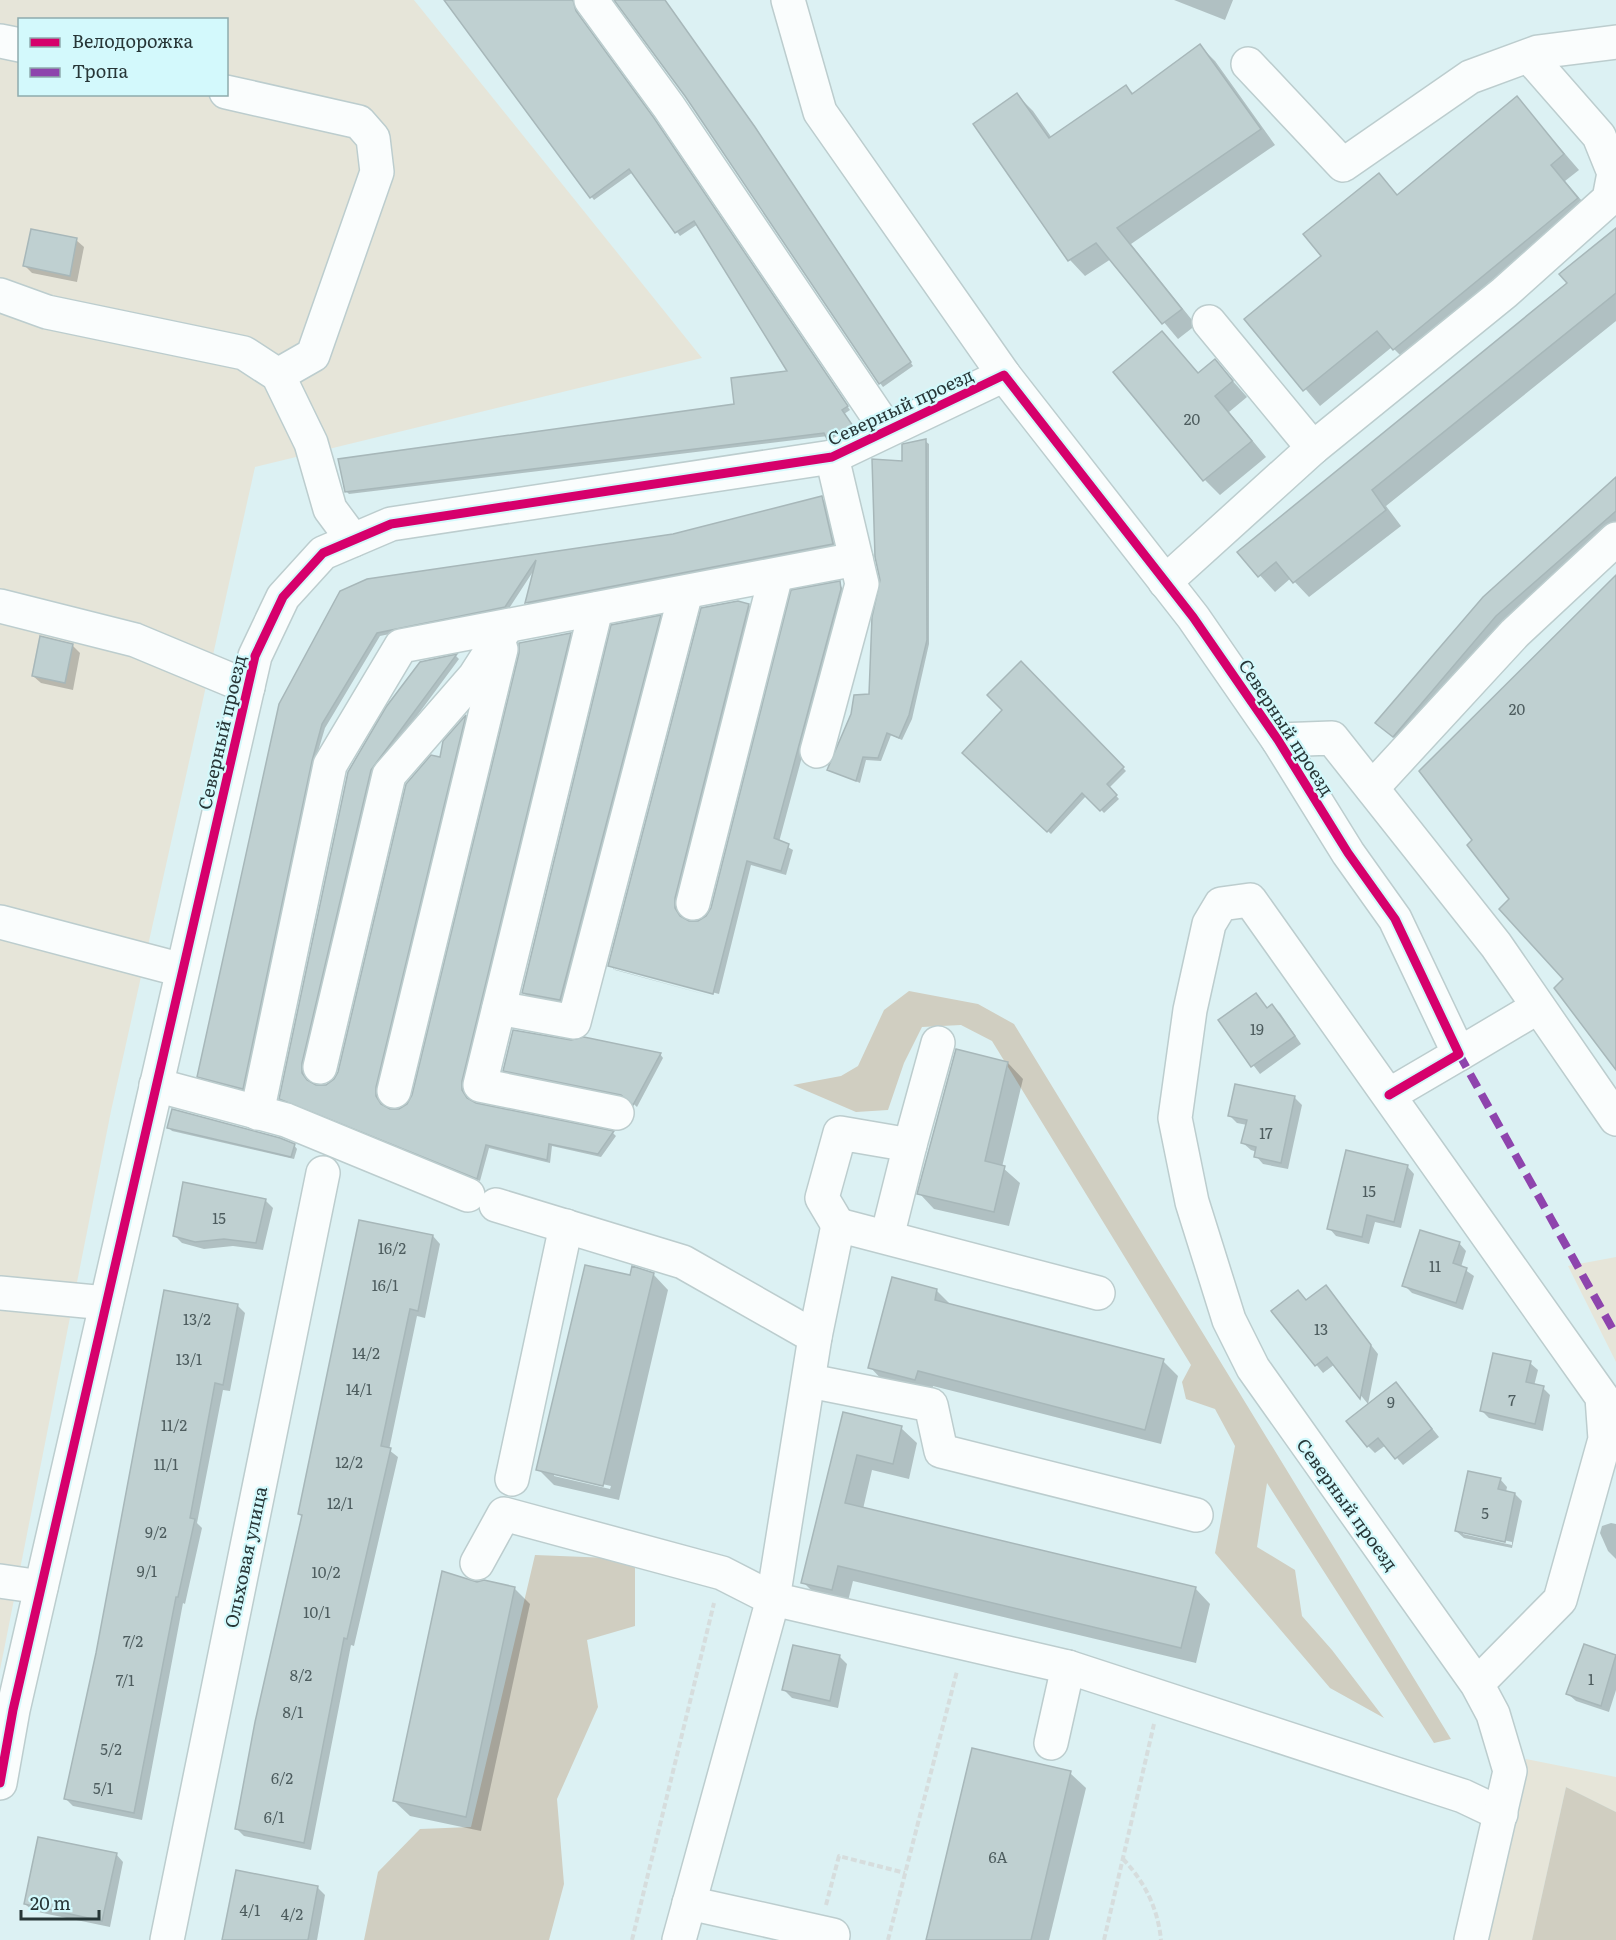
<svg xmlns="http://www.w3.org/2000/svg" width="1616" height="1940" font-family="Literata,serif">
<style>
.green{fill:#e6e5d9;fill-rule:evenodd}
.forest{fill:#d0cec1}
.shadow{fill:#0003;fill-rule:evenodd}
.building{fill:#bfd0d1;stroke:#a7b7b9;stroke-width:1.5}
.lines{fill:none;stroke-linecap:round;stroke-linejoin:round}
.minor-casing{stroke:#bccdce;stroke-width:36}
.path{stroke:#d6dddd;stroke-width:4;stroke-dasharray:6 3;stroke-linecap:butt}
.minor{stroke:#fafdfd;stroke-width:33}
.quiet{stroke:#8e44ad;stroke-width:8;stroke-dasharray:15 8;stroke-linecap:butt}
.cycleway-casing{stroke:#d3f9fc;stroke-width:13}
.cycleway{stroke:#d6006c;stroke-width:9}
.labels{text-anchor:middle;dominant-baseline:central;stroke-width:4.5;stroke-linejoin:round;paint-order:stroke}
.number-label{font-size:15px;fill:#4d5c5e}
.street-label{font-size:18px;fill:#273637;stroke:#d3f9fc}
</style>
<rect width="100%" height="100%" fill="#dcf1f3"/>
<g class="green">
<path d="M 0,0 L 414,0 L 702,358 L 255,467 L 111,1111 L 0,1670 ZM 20,20 L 226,20 L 226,94 L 20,94 Z"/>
<path d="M 1616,1257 L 1616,1362 L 1568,1266 Z"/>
<path d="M 1526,1759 L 1616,1777 L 1616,1812 L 1566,1787 L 1532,1940 L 1481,1940 Z"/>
</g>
<g class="forest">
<path d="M 909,991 L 978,1004 L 1014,1024 L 1451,1739 L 1434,1743 L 1267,1483 L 1257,1547 L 1295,1570 L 1302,1616 L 1332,1650 L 1384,1718 L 1330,1688 L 1215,1553 L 1235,1446 L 1215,1409 L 1186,1399 L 1182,1382 L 1191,1365 L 992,1041 L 961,1025 L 922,1027 L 904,1063 L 888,1110 L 856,1112 L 793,1085 L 841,1076 L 858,1066 L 884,1010 Z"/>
<path d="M 535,1555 L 635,1559 L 635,1626 L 587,1640 L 598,1707 L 557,1799 L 564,1884 L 549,1940 L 364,1940 L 378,1872 L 420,1829 L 471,1827 Z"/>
<path d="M 1566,1787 L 1616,1812 L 1616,1940 L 1532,1940 Z"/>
</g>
<g class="shadow">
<path d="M 446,0 L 576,0 L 579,16 L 657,123 L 850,410 L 844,414 L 855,430 L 832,441 L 828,436 L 349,494 L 346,491 L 735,406 L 789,372 L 698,224 L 680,236 L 633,172 L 594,200 Z"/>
<path d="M 616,0 L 664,0 L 758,132 L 913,366 L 883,387 L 880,383 L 685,95 Z"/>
<path d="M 1174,0 L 1233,0 L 1225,20 Z"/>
<path d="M 1200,46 L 1215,61 L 1275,145 L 1131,244 L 1196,325 L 1178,339 L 1111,259 L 1085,276 L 1070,260 L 975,124 L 1017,95 L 1033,111 L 1052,138 L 1126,87 L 1134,94 Z"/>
<path d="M 1517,98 L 1579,170 L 1565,181 L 1593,214 L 1409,364 L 1392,347 L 1320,406 L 1246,319 L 1323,256 L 1378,175 L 1398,196 Z"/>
<path d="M 1616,230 L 1616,321 L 1386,506 L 1401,526 L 1309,597 L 1291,578 L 1275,592 L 1239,552 L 1569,283 Z"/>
<path d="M 76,240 L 84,247 L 77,282 L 32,273 L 25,266 Z"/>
<path d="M 1162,333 L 1199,374 L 1215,361 L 1247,397 L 1229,412 L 1266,457 L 1220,495 L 1205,480 Z"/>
<path d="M 925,441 L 929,444 L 929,644 L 912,719 L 902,740 L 891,735 L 881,761 L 866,760 L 860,783 L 829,769 L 871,695 L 903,462 Z"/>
<path d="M 1616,480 L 1616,525 L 1401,744 L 1385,730 Z"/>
<path d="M 822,498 L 825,501 L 835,547 L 530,606 L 527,603 L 534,570 L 508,610 L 380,636 L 325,728 L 314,765 L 246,1091 L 202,1079 L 198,1076 L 342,592 L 674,535 Z"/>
<path d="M 839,583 L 846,594 L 779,842 L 793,850 L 786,875 L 751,865 L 719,994 L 613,966 L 613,969 L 718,998 L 615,970 L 610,965 L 749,605 L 753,610 L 679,904 L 679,914 L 689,923 L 698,923 L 707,918 L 713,908 Z"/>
<path d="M 660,617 L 663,620 L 563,1003 L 527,996 L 523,993 Z"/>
<path d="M 570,634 L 574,637 L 465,1085 L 465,1095 L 468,1101 L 476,1105 L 613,1133 L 616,1136 L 601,1157 L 552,1146 L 550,1163 L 489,1148 L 480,1181 L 281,1098 L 349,772 L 420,663 L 456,656 L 459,659 L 374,774 L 304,1067 L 305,1078 L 316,1087 L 326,1086 L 335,1080 L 339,1072 L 445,742 L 466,718 L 468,720 L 378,1091 L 382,1107 L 389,1111 L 399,1111 L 409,1105 Z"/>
<path d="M 72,645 L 80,653 L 73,690 L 41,683 L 33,676 Z"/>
<path d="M 1021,663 L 1126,771 L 1109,788 L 1119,799 L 1104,813 L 1087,795 L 1051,834 L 964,753 L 1004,710 Z"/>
<path d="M 1256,995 L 1268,1009 L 1272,1006 L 1280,1013 L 1301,1044 L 1260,1074 L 1220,1021 Z"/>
<path d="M 660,1054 L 663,1058 L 637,1107 L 626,1097 L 508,1073 L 504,1070 Z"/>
<path d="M 1008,1063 L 1023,1079 L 1002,1167 L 1020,1183 L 1009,1226 L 934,1209 L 919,1193 Z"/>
<path d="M 1295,1098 L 1302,1105 L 1288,1169 L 1263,1164 L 1256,1156 L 1257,1152 L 1251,1150 L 1243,1143 L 1247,1125 L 1237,1123 L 1230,1116 Z"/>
<path d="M 168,1127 L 294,1145 L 297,1149 L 294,1159 L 172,1131 Z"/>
<path d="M 1407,1166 L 1414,1174 L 1401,1228 L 1375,1222 L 1369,1244 L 1336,1236 L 1329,1228 Z"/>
<path d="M 265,1200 L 273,1208 L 263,1250 L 233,1246 L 204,1249 L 182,1243 L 175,1236 Z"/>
<path d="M 433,1236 L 440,1244 L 425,1318 L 417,1316 L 389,1450 L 398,1457 L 354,1646 L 351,1645 L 311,1850 L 244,1836 L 237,1829 L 303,1517 L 299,1514 Z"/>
<path d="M 1459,1243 L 1466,1251 L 1461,1267 L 1474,1276 L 1463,1310 L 1412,1293 L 1404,1285 Z"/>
<path d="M 653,1274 L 668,1290 L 619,1500 L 554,1485 L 538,1469 L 631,1277 ZM 554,1473 L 611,1486 L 610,1489 L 554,1476 Z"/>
<path d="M 1326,1287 L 1378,1354 L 1368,1404 L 1335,1364 L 1323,1373 L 1273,1311 L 1307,1302 Z"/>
<path d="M 936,1290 L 952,1306 L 1163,1361 L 1178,1376 L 1161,1444 L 933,1386 L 931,1395 L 885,1383 L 870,1367 Z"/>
<path d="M 237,1305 L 245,1313 L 230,1391 L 223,1390 L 197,1523 L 202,1528 L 185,1604 L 183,1603 L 142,1820 L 73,1806 L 66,1799 Z"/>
<path d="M 1530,1363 L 1538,1370 L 1534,1386 L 1543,1388 L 1550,1395 L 1543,1431 L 1489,1418 L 1482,1411 Z"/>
<path d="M 1403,1392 L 1439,1437 L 1403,1465 L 1386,1445 L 1375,1453 L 1368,1446 Z"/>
<path d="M 844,1414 L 901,1428 L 917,1443 L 909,1479 L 872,1470 L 863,1509 L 1195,1588 L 1210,1604 L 1196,1663 L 853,1581 L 847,1605 L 819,1598 L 803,1582 Z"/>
<path d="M 1500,1479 L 1507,1487 L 1506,1492 L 1515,1494 L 1522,1501 L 1512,1548 L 1464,1538 L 1456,1531 ZM 1463,1531 L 1512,1542 L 1512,1545 L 1463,1534 Z"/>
<path d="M 1611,1523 L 1616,1524 L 1616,1559 L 1608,1551 L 1600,1533 L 1602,1526 Z"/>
<path d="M 514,1588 L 530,1604 L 481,1831 L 410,1816 L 394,1801 Z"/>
<path d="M 1585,1646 L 1616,1657 L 1616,1690 L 1609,1712 L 1576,1701 L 1568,1694 Z"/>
<path d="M 840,1657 L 847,1664 L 838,1708 L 792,1698 L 784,1690 Z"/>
<path d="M 1070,1773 L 1086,1788 L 1049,1940 L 928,1940 Z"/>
<path d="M 116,1854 L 123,1862 L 110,1927 L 33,1911 L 25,1904 Z"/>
<path d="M 318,1888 L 325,1895 L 317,1940 L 224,1940 Z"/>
</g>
<g class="building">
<path d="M 444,0 L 573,0 L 576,11 L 654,118 L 848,406 L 842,410 L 853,426 L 827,439 L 824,433 L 345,492 L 338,459 L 734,404 L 731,378 L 787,371 L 694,221 L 675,233 L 629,169 L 590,198 Z"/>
<path d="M 614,0 L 665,0 L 755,127 L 911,362 L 879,384 L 685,96 Z"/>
<path d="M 1200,44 L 1261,129 L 1117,228 L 1182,309 L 1162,324 L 1096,243 L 1068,261 L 973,124 L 1017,93 L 1049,138 L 1126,85 L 1132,94 Z"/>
<path d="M 1517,96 L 1564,154 L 1551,165 L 1578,198 L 1393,350 L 1377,331 L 1303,391 L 1244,319 L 1321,256 L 1303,234 L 1379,173 L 1397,195 Z"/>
<path d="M 1616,228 L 1616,293 L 1372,490 L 1386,510 L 1293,583 L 1276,562 L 1258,577 L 1237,552 L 1567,283 L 1559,274 Z"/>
<path d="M 31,229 L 77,238 L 70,276 L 23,266 Z"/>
<path d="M 1162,331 L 1198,373 L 1215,359 L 1233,381 L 1215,396 L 1252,441 L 1203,481 L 1113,372 Z"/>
<path d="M 926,439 L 927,640 L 909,715 L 899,738 L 887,733 L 878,758 L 863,757 L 856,781 L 827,770 L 851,714 L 854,695 L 869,694 L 872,617 L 880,580 L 875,557 L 872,459 L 902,461 L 902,444 Z"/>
<path d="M 1616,477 L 1616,511 L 1496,616 L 1393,737 L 1375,723 L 1483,597 Z"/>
<path d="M 822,496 L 833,544 L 525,603 L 536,560 L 505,607 L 377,633 L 322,724 L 312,761 L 243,1089 L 197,1077 L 279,704 L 340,591 L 367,579 L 673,534 Z"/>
<path d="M 1616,575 L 1616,1070 L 1554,988 L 1563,979 L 1499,909 L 1509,899 L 1467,845 L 1472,840 L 1419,771 Z"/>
<path d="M 840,581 L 841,589 L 774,838 L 789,844 L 781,871 L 747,861 L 713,994 L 608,966 L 701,608 L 738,601 L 749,604 L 675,898 L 675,908 L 680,916 L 689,921 L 698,921 L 706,916 L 711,908 L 791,590 Z"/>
<path d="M 661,615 L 560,1000 L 522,993 L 611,625 Z"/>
<path d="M 571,633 L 462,1081 L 462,1090 L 467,1098 L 476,1103 L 614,1131 L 598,1154 L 549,1144 L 547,1160 L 486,1145 L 477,1179 L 279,1099 L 348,772 L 386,707 L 420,662 L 457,654 L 371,770 L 302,1063 L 302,1073 L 307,1080 L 316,1085 L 326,1085 L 334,1079 L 338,1072 L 406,784 L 431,755 L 440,757 L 443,741 L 466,715 L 376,1087 L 376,1096 L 381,1104 L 390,1109 L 399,1109 L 407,1104 L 412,1095 L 519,653 L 519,643 Z"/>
<path d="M 40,636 L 73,644 L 65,683 L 32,676 Z"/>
<path d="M 1021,661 L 1124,767 L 1107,784 L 1117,795 L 1100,811 L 1082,793 L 1047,832 L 962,753 L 1002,710 L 987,695 Z"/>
<path d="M 1256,993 L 1267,1008 L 1272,1004 L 1295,1036 L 1251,1067 L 1218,1020 Z"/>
<path d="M 513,1030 L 571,1040 L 584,1037 L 661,1053 L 633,1105 L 621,1095 L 503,1071 Z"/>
<path d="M 956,1049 L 1008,1062 L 985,1161 L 1005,1166 L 994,1212 L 917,1194 Z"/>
<path d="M 1235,1084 L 1295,1096 L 1281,1163 L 1254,1157 L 1256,1147 L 1241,1143 L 1247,1120 L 1228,1116 Z"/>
<path d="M 172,1109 L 280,1138 L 295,1144 L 291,1157 L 167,1128 Z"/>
<path d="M 1346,1150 L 1408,1165 L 1394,1222 L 1367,1215 L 1362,1237 L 1327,1229 Z"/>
<path d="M 183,1182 L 266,1199 L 256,1243 L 224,1239 L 195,1242 L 173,1236 Z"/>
<path d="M 359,1220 L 433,1235 L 418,1311 L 410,1309 L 381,1446 L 391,1448 L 347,1639 L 344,1638 L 304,1843 L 235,1829 L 255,1722 L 302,1515 L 298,1514 Z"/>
<path d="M 1420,1230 L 1460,1242 L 1453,1263 L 1467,1268 L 1456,1303 L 1402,1286 Z"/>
<path d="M 585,1265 L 630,1275 L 632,1266 L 654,1273 L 603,1486 L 536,1470 Z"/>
<path d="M 892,1277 L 937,1289 L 935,1300 L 1164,1359 L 1145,1430 L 918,1371 L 915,1380 L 868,1368 Z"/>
<path d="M 1326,1285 L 1371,1345 L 1360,1399 L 1327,1357 L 1315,1366 L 1271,1311 L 1298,1290 L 1306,1300 Z"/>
<path d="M 164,1290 L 238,1304 L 223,1385 L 215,1383 L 190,1518 L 195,1519 L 178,1597 L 176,1597 L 134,1813 L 64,1799 L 96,1653 Z"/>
<path d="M 1493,1353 L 1531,1361 L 1526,1382 L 1544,1386 L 1535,1424 L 1480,1411 Z"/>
<path d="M 1396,1382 L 1432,1429 L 1395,1459 L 1378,1438 L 1367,1447 L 1346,1421 Z"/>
<path d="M 843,1412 L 902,1426 L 893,1464 L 857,1455 L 845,1503 L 1196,1587 L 1181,1648 L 838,1566 L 832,1590 L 801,1583 Z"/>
<path d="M 1468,1471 L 1501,1478 L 1498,1489 L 1515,1493 L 1505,1542 L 1455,1531 Z"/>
<path d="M 442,1571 L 477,1582 L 484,1580 L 515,1587 L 466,1817 L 393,1801 Z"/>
<path d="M 1584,1644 L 1616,1655 L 1601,1706 L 1566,1694 Z"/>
<path d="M 793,1645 L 840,1655 L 830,1701 L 782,1690 Z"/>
<path d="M 972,1748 L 1071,1771 L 1031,1940 L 926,1940 Z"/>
<path d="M 38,1837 L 117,1853 L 102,1921 L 24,1904 Z"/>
<path d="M 236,1870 L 318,1886 L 308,1940 L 222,1940 Z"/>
</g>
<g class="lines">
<g class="minor-casing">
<g id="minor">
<path d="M 591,0 L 669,107 L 887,430"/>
<path d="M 788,0 L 820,112 L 1004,375"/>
<path d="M 0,41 L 20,45"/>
<path d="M 1248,64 L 1343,165 L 1470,77 L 1538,52 L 1616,42"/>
<path d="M 226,92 L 359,122 L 373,138 L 377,172 L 313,355 L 278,375"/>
<path d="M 0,295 L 47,312 L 244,353 L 278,375 L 311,443 L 330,509 L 353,540"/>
<path d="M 1209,322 L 1313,448 L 1504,293 L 1609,199 L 1614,173 L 1599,136 L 1529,56"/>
<path d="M 1165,582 L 1313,448"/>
<path d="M 0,606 L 135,640 L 248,687"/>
<path d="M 596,609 L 480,1085 L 617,1113"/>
<path d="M 1278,740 L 1332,738 L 1496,945 L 1616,1119"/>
<path d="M 817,751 L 862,584 L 832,457"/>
<path d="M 1372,788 L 1515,633 L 1616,539"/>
<path d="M 693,903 L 776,575"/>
<path d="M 0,922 L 182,970"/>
<path d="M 499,1008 L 574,1022 L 686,592"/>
<path d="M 1459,1054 L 1538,1007"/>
<path d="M 320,1067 L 389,775 L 475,676 L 507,626"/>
<path d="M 156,1085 L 286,1120 L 468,1195"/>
<path d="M 394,1091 L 501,649"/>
<path d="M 257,1113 L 330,765 L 401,646 L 856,559"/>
<path d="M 496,1205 L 683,1262 L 815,1337"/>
<path d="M 838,1225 L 822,1198 L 840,1133 L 910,1145 L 938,1043"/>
<path d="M 887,1237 L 910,1145"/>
<path d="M 0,1293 L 106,1303"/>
<path d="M 810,1381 L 931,1405 L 941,1451 L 1196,1515"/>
<path d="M 512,1479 L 566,1226"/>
<path d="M 477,1563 L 504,1514 L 722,1573 L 773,1599 L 1068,1667 L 1463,1796 L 1501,1814"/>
<path d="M 0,1581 L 41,1587"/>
<path d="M 1051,1743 L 1068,1667"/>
<path d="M 0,1783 L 13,1710 L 255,656 L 283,597 L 323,553 L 391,524 L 832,457 L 1004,375 L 1193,617 L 1278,740 L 1348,853 L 1395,919 L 1459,1054 L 1389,1095"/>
<path d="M 689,1903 L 833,1935 L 832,1940"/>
<path d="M 167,1940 L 323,1173"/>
<path d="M 679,1940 L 773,1599 L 815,1337 L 838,1225 L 1098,1293"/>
<path d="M 1471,1940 L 1510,1771 L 1493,1714 L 1477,1684 L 1253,1368 L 1229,1320 L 1192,1202 L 1175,1118 L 1190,1010 L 1209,924 L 1221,904 L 1250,900 L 1602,1397 L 1605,1439 L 1560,1600 L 1477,1684"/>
</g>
</g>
<g class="path">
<path d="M 1123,1859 C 1145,1882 1158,1909 1161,1940"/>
<path d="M 826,1905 L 839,1856 L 905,1873"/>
<path d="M 632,1940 L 714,1603"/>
<path d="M 888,1940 L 957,1671"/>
<path d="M 1104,1940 L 1154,1724"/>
</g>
<use href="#minor" class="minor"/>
<path class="quiet" d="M 1459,1054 L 1616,1335"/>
<g class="cycleway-casing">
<path id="cycleway" d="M 0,1783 L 13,1710 L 255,656 L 283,597 L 323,553 L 391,524 L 832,457 L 1004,375 L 1193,617 L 1278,740 L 1348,853 L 1395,919 L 1459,1054 L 1389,1095"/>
</g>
<use href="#cycleway" class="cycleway"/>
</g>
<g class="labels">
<g class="number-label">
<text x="1192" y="418">20</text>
<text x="1517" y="708">20</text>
<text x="1257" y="1028">19</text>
<text x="1266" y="1132">17</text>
<text x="1369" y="1190">15</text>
<text x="219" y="1217">15</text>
<text x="392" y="1247">16/2</text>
<text x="1435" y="1265">11</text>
<text x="385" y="1284">16/1</text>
<text x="197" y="1318">13/2</text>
<text x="1321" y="1328">13</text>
<text x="366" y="1352">14/2</text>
<text x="189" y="1358">13/1</text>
<text x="359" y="1388">14/1</text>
<text x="1512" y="1399">7</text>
<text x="1391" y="1401">9</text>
<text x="174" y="1424">11/2</text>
<text x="349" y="1461">12/2</text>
<text x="166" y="1463">11/1</text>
<text x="340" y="1502">12/1</text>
<text x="1485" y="1512">5</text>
<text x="156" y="1531">9/2</text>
<text x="147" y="1570">9/1</text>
<text x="326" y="1571">10/2</text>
<text x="317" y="1611">10/1</text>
<text x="133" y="1640">7/2</text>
<text x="301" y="1674">8/2</text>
<text x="1591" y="1678">1</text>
<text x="125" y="1679">7/1</text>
<text x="293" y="1711">8/1</text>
<text x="111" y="1748">5/2</text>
<text x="282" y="1777">6/2</text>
<text x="103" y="1787">5/1</text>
<text x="274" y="1816">6/1</text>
<text x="998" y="1856">6А</text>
<text x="250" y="1909">4/1</text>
<text x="292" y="1913">4/2</text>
</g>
<g class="street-label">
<text transform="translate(900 406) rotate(-25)">Северный проезд</text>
<text transform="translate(1287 727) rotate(57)">Северный проезд</text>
<text transform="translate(221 732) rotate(-77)">Северный проезд</text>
<text transform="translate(1348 1504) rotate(54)">Северный проезд</text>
<text transform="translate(245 1557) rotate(-78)">Ольховая улица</text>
</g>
</g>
<rect x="18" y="18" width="210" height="78" fill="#d3f9fc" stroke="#8eabad" stroke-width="1.5"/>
<rect x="30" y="38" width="30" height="9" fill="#d6006c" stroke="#8eabad" stroke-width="1.5"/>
<text x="72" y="48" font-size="18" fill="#273637">Велодорожка</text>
<rect x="30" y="68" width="30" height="9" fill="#8e44ad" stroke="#8eabad" stroke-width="1.5"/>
<text x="72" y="78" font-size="18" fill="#273637">Тропа</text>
<path d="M21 1910v9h78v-9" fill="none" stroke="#273637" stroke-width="3"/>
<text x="30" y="1910" font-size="18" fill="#273637" stroke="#d3f9fc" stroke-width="4.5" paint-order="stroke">20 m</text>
</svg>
